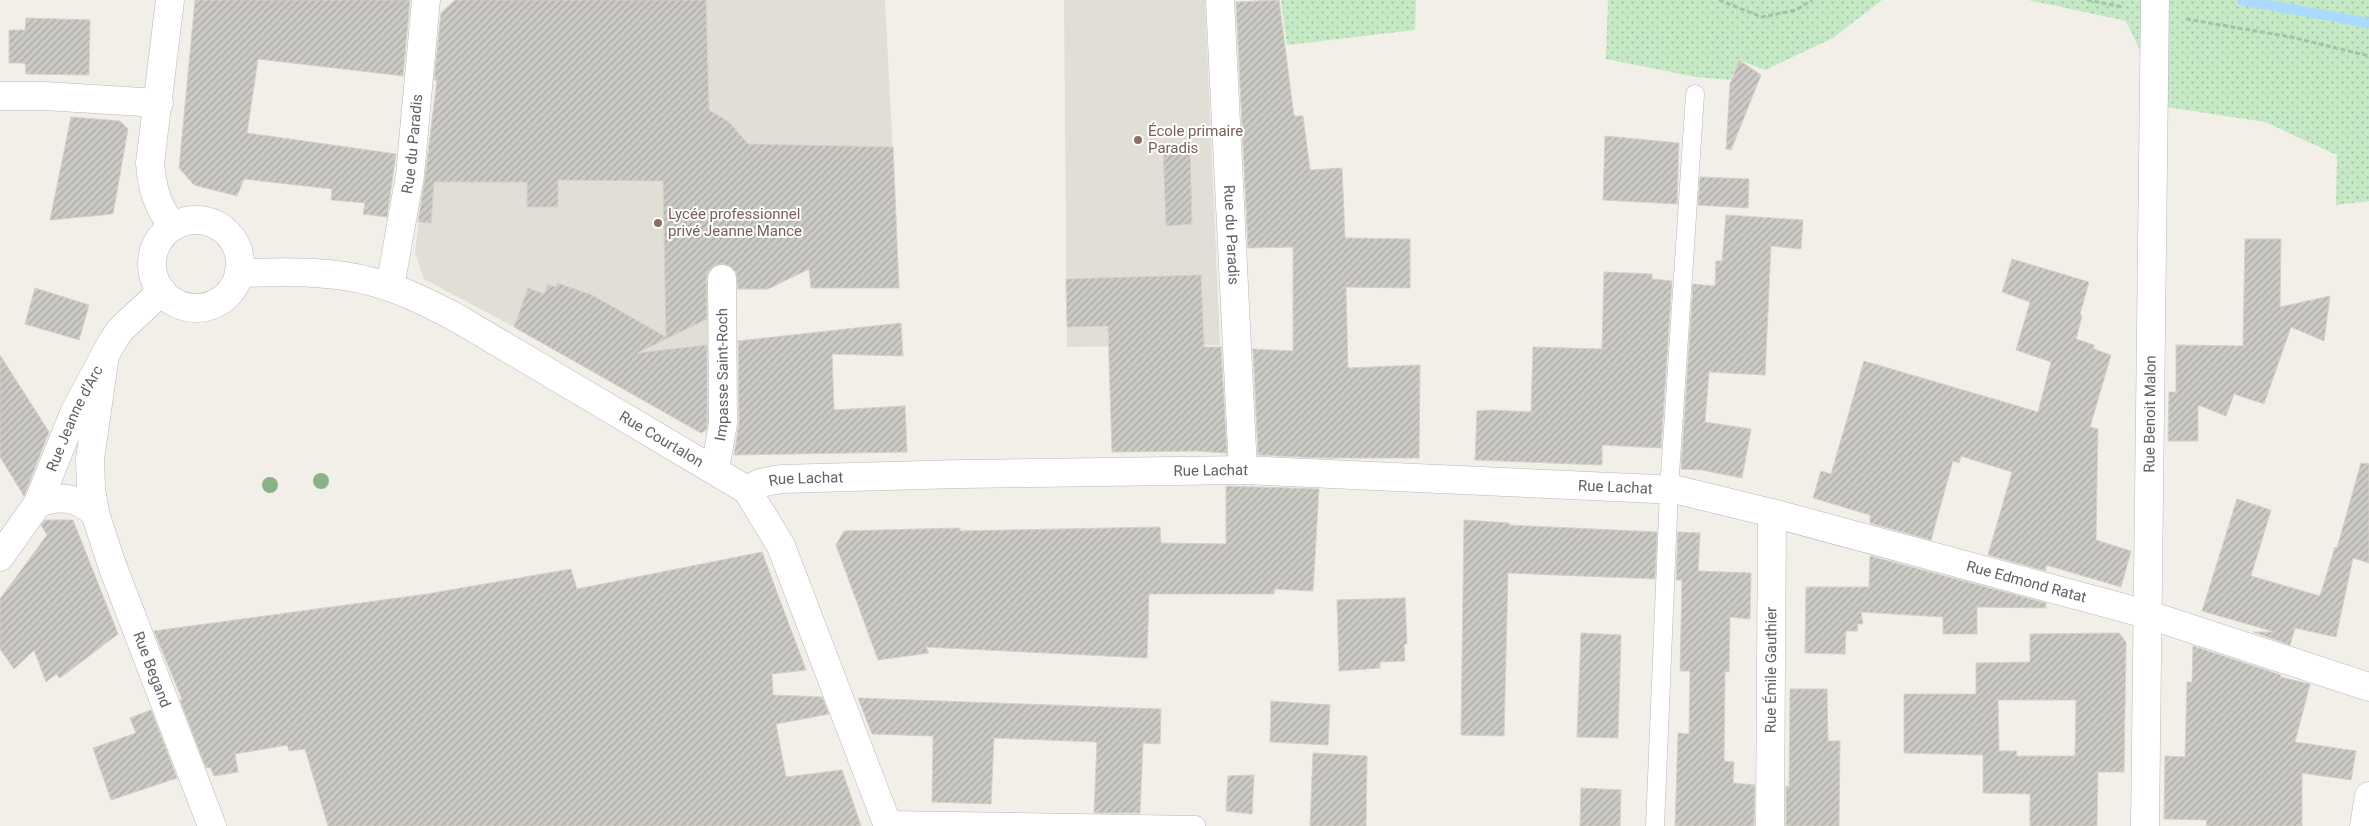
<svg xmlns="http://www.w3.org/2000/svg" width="2369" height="826" font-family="Roboto,sans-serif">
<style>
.education{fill:#e1ded6}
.grass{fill:url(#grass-dots)}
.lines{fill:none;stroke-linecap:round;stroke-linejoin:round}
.stream{stroke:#aadaff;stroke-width:10}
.building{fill:url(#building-hatch);stroke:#d6d1c6;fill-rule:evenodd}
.service-casing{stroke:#b5b8bc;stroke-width:19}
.minor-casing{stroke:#b5b8bc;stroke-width:29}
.path{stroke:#9cc7a9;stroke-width:3;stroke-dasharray:5 2.5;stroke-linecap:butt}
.service{stroke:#fff;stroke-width:18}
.minor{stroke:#fff;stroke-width:28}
.tree{fill:#89b387}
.education-dot{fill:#8d6e63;stroke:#fff;stroke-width:2}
.labels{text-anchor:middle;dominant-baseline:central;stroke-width:4;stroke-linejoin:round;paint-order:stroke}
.education-label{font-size:15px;fill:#785e54;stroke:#fff;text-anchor:start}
.street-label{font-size:15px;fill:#5f6368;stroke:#fff}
</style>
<defs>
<pattern id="grass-dots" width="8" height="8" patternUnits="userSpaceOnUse" patternTransform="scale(1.25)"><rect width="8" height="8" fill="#c5e8c5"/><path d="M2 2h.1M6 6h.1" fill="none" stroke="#a3c0a4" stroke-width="1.8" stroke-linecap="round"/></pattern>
<pattern id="building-hatch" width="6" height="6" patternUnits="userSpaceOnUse" patternTransform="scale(1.25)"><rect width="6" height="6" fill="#cccac5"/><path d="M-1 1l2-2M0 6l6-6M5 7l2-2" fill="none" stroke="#a9a8a4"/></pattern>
</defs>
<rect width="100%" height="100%" fill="#f1efe8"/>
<g class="education">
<path d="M 455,0 L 885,0 L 897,233 L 790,234 L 789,266 L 709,266 L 712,427 L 701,433 L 514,327 L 424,279 L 415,253 L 446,8 Z"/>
<path d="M 1064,0 L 1205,0 L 1220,345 L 1067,347 Z"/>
</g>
<g class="grass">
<path d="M 1281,0 L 1416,0 L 1415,30 L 1287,45 Z"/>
<path d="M 1608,0 L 1882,0 L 1833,38 L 1765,70 L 1739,60 L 1730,80 L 1696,77 L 1606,59 Z"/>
<path d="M 2028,0 L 2369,0 L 2369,201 L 2336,205 L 2337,155 L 2265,122 L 2167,107 L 2126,21 Z"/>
</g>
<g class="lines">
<path class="stream" d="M 2242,0 L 2369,23"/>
</g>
<g class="building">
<path d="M 195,0 L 410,0 L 403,76 L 258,59 L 247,133 L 396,154 L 387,217 L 363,214 L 365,203 L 331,200 L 332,189 L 244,179 L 237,196 L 194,185 L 179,168 Z"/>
<path d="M 455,0 L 706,0 L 709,110 L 729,122 L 748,144 L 893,147 L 899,288 L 811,288 L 809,269 L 768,289 L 738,289 L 736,272 L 730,266 L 721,263 L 714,266 L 708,272 L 706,279 L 707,319 L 637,353 L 707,345 L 707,422 L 706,430 L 701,433 L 514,327 L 528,288 L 544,294 L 548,284 L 555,287 L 558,283 L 592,295 L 666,337 L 663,181 L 558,180 L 558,207 L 527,207 L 527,182 L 434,182 L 431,223 L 418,222 L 425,178 L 437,80 L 434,80 L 441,13 Z"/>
<path d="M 1279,0 L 1294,116 L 1303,116 L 1310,170 L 1342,168 L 1345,238 L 1410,239 L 1410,288 L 1346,287 L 1348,368 L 1420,365 L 1419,458 L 1321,458 L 1258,455 L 1253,349 L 1293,351 L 1293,247 L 1248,248 L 1236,2 Z"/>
<path d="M 26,18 L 90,20 L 89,75 L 26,74 L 25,63 L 9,63 L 9,30 L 25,30 Z"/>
<path d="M 1739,60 L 1761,75 L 1731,150 L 1726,149 L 1730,84 Z"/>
<path d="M 71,117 L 120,121 L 128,129 L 113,214 L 50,220 Z"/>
<path d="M 1605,136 L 1679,143 L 1677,204 L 1603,200 Z"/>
<path d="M 1163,148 L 1190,149 L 1192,224 L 1166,226 Z"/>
<path d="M 1700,177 L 1749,179 L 1748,208 L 1698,205 Z"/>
<path d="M 1726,215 L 1803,220 L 1801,249 L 1771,246 L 1765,375 L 1709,372 L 1705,422 L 1751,429 L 1742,478 L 1701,470 L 1681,469 L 1693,284 L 1715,286 L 1716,261 L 1722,261 Z"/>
<path d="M 2245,239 L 2281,239 L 2280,307 L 2330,296 L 2324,341 L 2291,327 L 2264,404 L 2234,394 L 2226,416 L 2198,405 L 2198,441 L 2168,441 L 2169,392 L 2176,392 L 2176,345 L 2243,346 Z"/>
<path d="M 2012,259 L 2089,282 L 2080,314 L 2082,316 L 2076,339 L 2094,345 L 2094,349 L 2111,355 L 2090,427 L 2098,429 L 2096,540 L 2131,551 L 2121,587 L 2046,565 L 2046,571 L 1988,555 L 2012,472 L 1961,456 L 1959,463 L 1953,461 L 1931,540 L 1870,523 L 1870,515 L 1813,498 L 1821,471 L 1831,474 L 1864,361 L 2038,412 L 2051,362 L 2016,350 L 2030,302 L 2002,292 Z"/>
<path d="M 1604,272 L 1652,274 L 1652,279 L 1672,281 L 1661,448 L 1602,445 L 1602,465 L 1475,460 L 1477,411 L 1491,410 L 1531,412 L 1533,347 L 1602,349 Z"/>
<path d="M 1201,275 L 1204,347 L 1221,347 L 1227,455 L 1226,453 L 1197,451 L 1112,452 L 1108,326 L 1067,327 L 1066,279 Z"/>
<path d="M 35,288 L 89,305 L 79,340 L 25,324 Z"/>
<path d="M 901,323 L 903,356 L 832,354 L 834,410 L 905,406 L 907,452 L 734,455 L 739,423 L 738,341 Z"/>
<path d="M 0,355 L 49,432 L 24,496 L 0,457 Z"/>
<path d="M 2361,463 L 2369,464 L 2369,563 L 2353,558 L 2336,637 L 2295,628 L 2290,645 L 2253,632 L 2275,632 L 2202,611 L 2237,499 L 2271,510 L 2251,576 L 2320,596 L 2335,547 L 2337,548 Z"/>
<path d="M 1226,486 L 1319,489 L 1313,591 L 1275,589 L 1274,594 L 1149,594 L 1147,658 L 926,647 L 929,653 L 878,660 L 836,545 L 844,531 L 960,528 L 960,531 L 1160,527 L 1161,543 L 1226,544 Z"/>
<path d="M 45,520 L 73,520 L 118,634 L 60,678 L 56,674 L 46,682 L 34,650 L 14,669 L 0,649 L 0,599 L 47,535 L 41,525 Z"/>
<path d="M 1464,520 L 1509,523 L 1509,525 L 1657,532 L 1655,579 L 1508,573 L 1504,736 L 1461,735 Z"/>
<path d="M 1678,532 L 1700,533 L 1698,571 L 1751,573 L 1750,619 L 1730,617 L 1729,672 L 1725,671 L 1724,761 L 1734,762 L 1733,783 L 1755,785 L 1754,826 L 1675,826 L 1678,733 L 1689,734 L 1690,671 L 1680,671 L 1682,580 L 1676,580 Z"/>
<path d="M 762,552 L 806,670 L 772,674 L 773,695 L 822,697 L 829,714 L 776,724 L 786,777 L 842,770 L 861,826 L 328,826 L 305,749 L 289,751 L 287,745 L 235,754 L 238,772 L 214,776 L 210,767 L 206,768 L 180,700 L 182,699 L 154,631 L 427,594 L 571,569 L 577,589 Z"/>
<path d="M 1870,556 L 2046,603 L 2046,608 L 1977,607 L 1977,634 L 1943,634 L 1943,617 L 1861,612 L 1863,624 L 1857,624 L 1858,631 L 1846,631 L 1845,654 L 1805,653 L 1806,587 L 1869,587 Z"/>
<path d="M 1405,598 L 1407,644 L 1404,644 L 1405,661 L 1380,662 L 1380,668 L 1339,671 L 1337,600 Z"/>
<path d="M 1581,633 L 1621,635 L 1618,738 L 1577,737 Z"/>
<path d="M 2119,633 L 2126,642 L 2124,772 L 2098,772 L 2097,826 L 2030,826 L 2030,794 L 1983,793 L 1983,755 L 1904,753 L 1904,694 L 1976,694 L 1976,663 L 2030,662 L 2030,634 ZM 1998,700 L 2076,700 L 2075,756 L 2016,756 L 2017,751 L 1999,751 Z"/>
<path d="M 2193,646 L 2281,675 L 2280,677 L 2310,684 L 2295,742 L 2356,751 L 2351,780 L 2302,773 L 2302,826 L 2206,826 L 2207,820 L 2164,819 L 2165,756 L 2185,757 L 2187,682 L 2192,682 Z"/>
<path d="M 1790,689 L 1827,689 L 1828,741 L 1840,741 L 1839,826 L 1786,826 L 1786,786 L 1789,787 Z"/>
<path d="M 858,698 L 1161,709 L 1160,744 L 1143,743 L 1140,813 L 1094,813 L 1097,742 L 994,738 L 991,804 L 932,802 L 933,736 L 872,734 Z"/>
<path d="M 1271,701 L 1330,705 L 1328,745 L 1270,742 Z"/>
<path d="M 151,710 L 177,778 L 111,800 L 93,748 L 136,733 L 130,718 Z"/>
<path d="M 1313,753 L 1367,756 L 1366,826 L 1310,826 Z"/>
<path d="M 1254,775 L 1252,814 L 1226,811 L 1228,776 Z"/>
<path d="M 1581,788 L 1621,790 L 1620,826 L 1580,826 Z"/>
</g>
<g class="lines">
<g class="service-casing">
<g id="service">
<path d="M 887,820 L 1196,825"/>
<path d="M 1655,826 L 1669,490 L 1695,94"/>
</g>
</g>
<g class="minor-casing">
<g id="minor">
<path d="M 170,0 L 150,163 C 152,187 157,207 173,226"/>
<path id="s1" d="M 1220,0 L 1243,470"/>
<path d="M 0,96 L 44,96 L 159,103"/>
<circle cx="196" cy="264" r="44"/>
<path id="s2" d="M 239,273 C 282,272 330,270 373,282 C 403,290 430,304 457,318 L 747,490 L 781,546 L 888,826"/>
<path id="s3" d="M 390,287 L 410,175 L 426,0"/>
<path id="s4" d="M 105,355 L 90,459 L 91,489 L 95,513 L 112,565 L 212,826"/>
<path id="s5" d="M 715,470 L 723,423 L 722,279"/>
<path id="s6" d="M 747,490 L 760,483 L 781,479 L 960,474 L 1243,470 L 1678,490 L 1772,513 L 2146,614 L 2369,687"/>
<path d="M 38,503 C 61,495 76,497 95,513"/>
<path id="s7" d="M 0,557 L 38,503 L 75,411 L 111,344 L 120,330 L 162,291"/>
<path id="s8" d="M 1770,826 L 1772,513"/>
<path id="s9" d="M 2145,826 L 2155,0"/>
<path d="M 2364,826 L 2369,796"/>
</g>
</g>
<g class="path">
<path d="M 1719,0 L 1762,17 L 1796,10 L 1812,0"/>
<path d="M 2087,0 L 2123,7"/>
<path d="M 2186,19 L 2291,37 L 2369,56"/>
</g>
<use href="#service" class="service"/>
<use href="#minor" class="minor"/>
</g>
<g class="tree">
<circle cx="321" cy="481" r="8"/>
<circle cx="270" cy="485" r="8"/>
</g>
<g class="education-dot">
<circle cx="1138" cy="140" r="5"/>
<circle cx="658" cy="223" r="5"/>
</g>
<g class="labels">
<g class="education-label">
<text x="1148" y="131">École primaire<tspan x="1148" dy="17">Paradis</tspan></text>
<text x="668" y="214">Lycée professionnel<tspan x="668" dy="17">privé Jeanne Mance</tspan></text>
</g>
<g class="street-label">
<text stroke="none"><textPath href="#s3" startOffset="145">Rue du Paradis</textPath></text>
<text stroke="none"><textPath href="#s1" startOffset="235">Rue du Paradis</textPath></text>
<text stroke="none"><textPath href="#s5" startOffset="96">Impasse Saint-Roch</textPath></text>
<text stroke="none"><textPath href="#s9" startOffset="412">Rue Benoit Malon</textPath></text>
<text stroke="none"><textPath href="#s7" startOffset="158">Rue Jeanne d'Arc</textPath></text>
<text stroke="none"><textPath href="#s2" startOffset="464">Rue Courtalon</textPath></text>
<text stroke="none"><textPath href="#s6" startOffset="466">Rue Lachat</textPath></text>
<text stroke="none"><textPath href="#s6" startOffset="61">Rue Lachat</textPath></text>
<text stroke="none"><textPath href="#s6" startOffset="871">Rue Lachat</textPath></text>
<text stroke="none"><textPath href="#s6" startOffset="1294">Rue Edmond Ratat</textPath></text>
<text stroke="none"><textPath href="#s4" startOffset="326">Rue Begand</textPath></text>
<text stroke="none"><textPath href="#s8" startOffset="156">Rue Émile Gauthier</textPath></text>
</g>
</g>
</svg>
